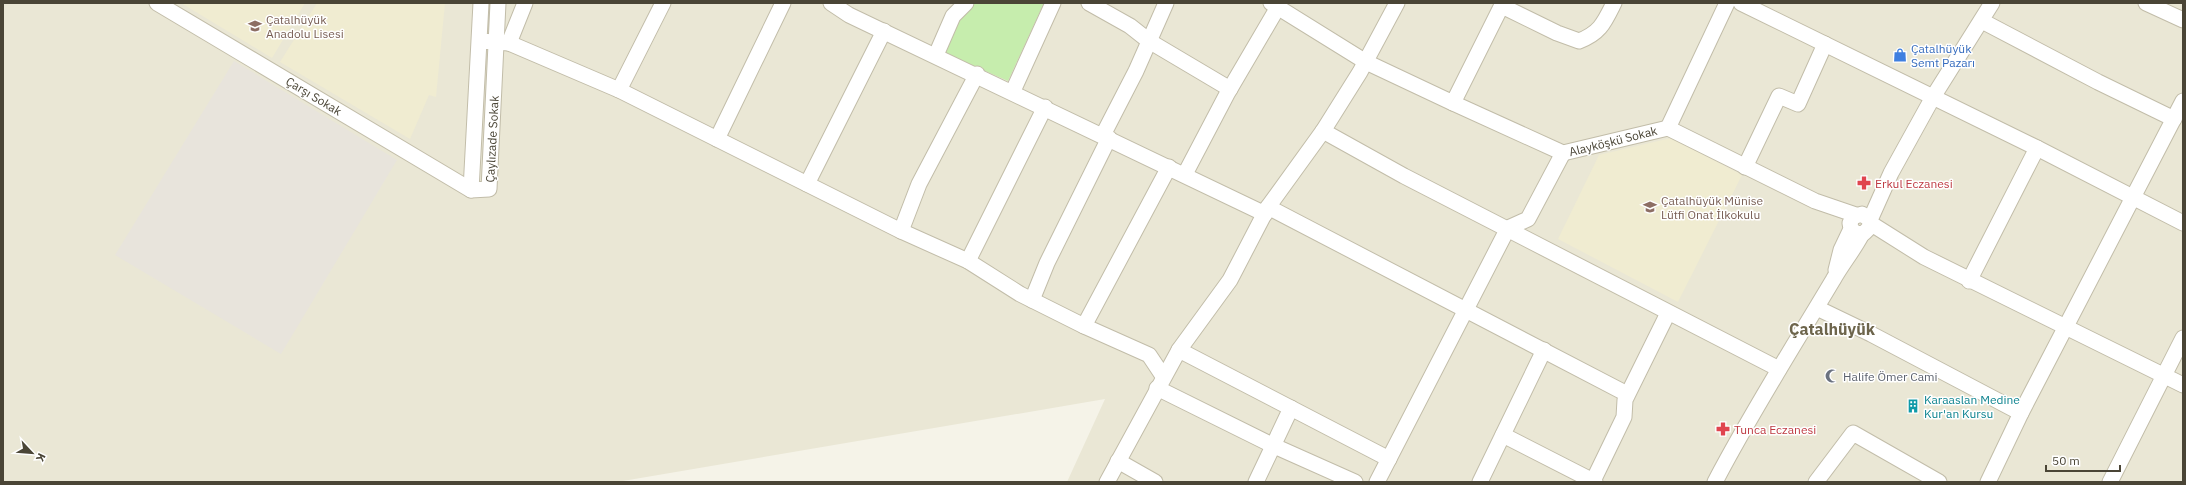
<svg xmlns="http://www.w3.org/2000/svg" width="2186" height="485" font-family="'IBM Plex Sans',sans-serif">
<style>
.residential{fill:#eae7d5}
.industrial{fill:#e8e4dc}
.education{fill:#f0ecd1}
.green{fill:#c6edad}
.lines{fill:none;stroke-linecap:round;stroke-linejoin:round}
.minor-casing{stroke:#c2bda9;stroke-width:17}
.minor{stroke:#fff;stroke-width:15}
.labels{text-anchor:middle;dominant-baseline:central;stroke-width:3;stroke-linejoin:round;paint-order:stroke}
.education-label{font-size:12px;fill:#785e54;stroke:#fff;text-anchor:start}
.shop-label{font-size:12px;fill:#366cbe;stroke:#fff;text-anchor:start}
.street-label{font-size:12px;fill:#4a4536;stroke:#fff}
.health-label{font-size:12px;fill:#be3a42;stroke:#fff;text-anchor:start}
.worship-label{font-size:12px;fill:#5b616d;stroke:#fff;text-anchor:start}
.culture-label{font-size:12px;fill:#0d838f;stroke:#fff;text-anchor:start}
.district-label{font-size:16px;font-weight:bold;fill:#6d654c;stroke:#fff}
</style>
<rect width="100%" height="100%" fill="#f5f3e8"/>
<path class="residential" d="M 3,3 L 2183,3 L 2183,482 L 1067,482 L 1105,399 L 617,482 L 3,482 Z"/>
<path class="industrial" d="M 234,61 L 397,160 L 281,354 L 115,255 Z"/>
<g class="education">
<path d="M 181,3 L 305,3 L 272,58 Z"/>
<path d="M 317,3 L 445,3 L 436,97 L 429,95 L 410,139 L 280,62 Z"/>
<path d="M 1671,138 L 1742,175 L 1678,302 L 1558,239 L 1599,155 Z"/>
</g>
<path class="green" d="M 975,3 L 1044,3 L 1008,81 L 942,52 L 965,10 Z"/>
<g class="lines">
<g class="minor-casing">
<g id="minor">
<path d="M 157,3 L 471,190"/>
<path d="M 481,3 L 471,190 L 489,189 L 498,3"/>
<path d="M 831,3 L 849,15 L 1265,214"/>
<path d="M 1089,3 L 1130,26 L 1149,41 L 1230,89"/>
<path d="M 1271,3 L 1366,62 L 1453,103 L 1503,3"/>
<path d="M 1741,3 L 2037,148 L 2183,223"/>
<path d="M 2146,3 L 2183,20"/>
<path d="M 1502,6 L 1557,33 L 1579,41 C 1600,33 1604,23 1614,3"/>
<path d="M 1982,21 L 2098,82 L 2174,119"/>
<path d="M 480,41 L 509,43 L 619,90 L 901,231 L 968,261 L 1020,294 L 1084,326 L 1169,167"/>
<path d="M 509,43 L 525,3"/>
<path d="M 936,55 L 953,16 L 966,3"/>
<path d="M 619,90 L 663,3"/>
<path d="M 1013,91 L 1053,3"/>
<path d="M 1453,103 L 1563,153 L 1668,128 L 1815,201 L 1856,215"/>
<path d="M 1668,128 L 1727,3"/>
<path d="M 1323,131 L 1404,176 L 1779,369"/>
<path d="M 1103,135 L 1136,71 L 1166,3"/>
<path d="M 717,139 L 783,3"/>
<path d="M 1745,167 L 1779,96 L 1798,104 L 1825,44"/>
<path d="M 1185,174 L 1227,94 L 1278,7"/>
<path d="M 807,184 L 884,31"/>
<path d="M 1268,207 L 1627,394"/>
<path d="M 1870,220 L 1891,173 L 1933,97 L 1992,3"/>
<path d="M 1870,223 L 1924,257 L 2183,385"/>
<path d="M 901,231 L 919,184 L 977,74"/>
<path d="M 968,261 L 1045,107"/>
<path d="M 1836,270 L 1841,250 L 1851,229 L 1850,223 L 1853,217 L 1862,214 L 1870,220 L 1870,227 L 1864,233 L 1857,234 L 1851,229"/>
<path d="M 1969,281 L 2037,148"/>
<path d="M 1032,300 L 1047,263 L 1109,138"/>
<path d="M 1817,308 L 1871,334 L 2021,413"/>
<path d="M 1084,326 L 1149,355 L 1163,376"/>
<path d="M 1179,350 L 1389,459"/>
<path d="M 1157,388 L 1272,445 L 1355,482"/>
<path d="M 1503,435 L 1595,482"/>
<path d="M 1118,461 L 1155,482"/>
<path d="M 1593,481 L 1624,417 L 1625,400 L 1668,313"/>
<path d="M 1107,482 L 1179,350 L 1230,280 L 1268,207 L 1323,131 L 1360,72 L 1397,3"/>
<path d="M 1256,482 L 1291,408"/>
<path d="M 1377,482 L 1508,228 L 1528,219 L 1563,153"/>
<path d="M 1480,482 L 1544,350"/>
<path d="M 1715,482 C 1751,413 1793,347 1833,280 C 1842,264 1853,251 1862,234"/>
<path d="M 1816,482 L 1853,433 L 1939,482"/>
<path d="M 1988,482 L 2021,413 L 2183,101"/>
<path d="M 2110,482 L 2183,338"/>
</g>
</g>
<use href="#minor" class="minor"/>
</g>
<defs>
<g id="school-bare" transform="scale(1.08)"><path d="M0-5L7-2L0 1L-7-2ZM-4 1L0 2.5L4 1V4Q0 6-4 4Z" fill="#8d6e63" stroke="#fff" stroke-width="2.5" paint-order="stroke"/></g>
<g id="shop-bare" transform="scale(1.08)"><path d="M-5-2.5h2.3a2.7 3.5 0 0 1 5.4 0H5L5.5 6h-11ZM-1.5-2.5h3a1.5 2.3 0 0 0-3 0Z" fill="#3f7fe0" stroke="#fff" stroke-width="2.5" paint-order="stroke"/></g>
<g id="pharmacy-bare" transform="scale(1.08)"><path d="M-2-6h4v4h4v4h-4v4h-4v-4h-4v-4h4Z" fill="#e0444e" stroke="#fff" stroke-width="2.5" paint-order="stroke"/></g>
<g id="mosque-bare" transform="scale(1.08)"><path d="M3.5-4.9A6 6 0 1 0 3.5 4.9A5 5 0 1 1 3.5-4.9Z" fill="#6b7280" stroke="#fff" stroke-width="2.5" paint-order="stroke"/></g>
<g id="building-bare" transform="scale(1.08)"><path d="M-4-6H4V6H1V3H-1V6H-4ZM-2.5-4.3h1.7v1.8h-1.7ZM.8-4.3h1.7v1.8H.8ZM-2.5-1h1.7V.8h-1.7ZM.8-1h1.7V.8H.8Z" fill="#0f9aa8" stroke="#fff" stroke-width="2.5" paint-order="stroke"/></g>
</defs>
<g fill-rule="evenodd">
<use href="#school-bare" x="255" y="26"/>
<use href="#shop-bare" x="1900" y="55"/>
<use href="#pharmacy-bare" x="1864" y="183"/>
<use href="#school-bare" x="1650" y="207"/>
<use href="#mosque-bare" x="1832" y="376"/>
<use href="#building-bare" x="1913" y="406"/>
<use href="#pharmacy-bare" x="1723" y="429"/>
</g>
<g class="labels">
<g class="education-label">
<text x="266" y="19">Çatalhüyük<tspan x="266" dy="14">Anadolu Lisesi</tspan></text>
<text x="1661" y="200">Çatalhüyük Münise<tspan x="1661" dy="14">Lütfi Onat İlkokulu</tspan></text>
</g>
<g class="shop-label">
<text x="1911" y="48">Çatalhüyük<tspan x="1911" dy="14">Semt Pazarı</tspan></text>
</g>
<g class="street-label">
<text transform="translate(314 96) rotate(31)">Çarşı Sokak</text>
<text transform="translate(492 139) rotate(-87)">Çaylızade Sokak</text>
<text transform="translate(1613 141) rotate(-14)">Alayköşkü Sokak</text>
</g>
<g class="health-label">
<text x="1875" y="183">Erkul Eczanesi</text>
<text x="1734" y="429">Tunca Eczanesi</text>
</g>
<g class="worship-label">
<text x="1843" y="376">Halife Ömer Cami</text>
</g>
<g class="culture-label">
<text x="1924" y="399">Karaaslan Medine<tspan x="1924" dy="14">Kur'an Kursu</tspan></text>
</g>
<g class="district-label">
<text x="1832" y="329">Çatalhüyük</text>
</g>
</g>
<rect width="2186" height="485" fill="none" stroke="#4a4536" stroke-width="8"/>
<g transform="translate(32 453) rotate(116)" stroke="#ffffff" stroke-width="3" paint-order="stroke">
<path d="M0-3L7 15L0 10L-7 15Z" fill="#4a4536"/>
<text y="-6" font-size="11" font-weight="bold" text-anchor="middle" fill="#4a4536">K</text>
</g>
<path d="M2046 465v6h74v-6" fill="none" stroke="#4a4536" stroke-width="2"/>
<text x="2052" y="465" font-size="12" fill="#4a4536" stroke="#ffffff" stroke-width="3" paint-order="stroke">50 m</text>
</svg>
